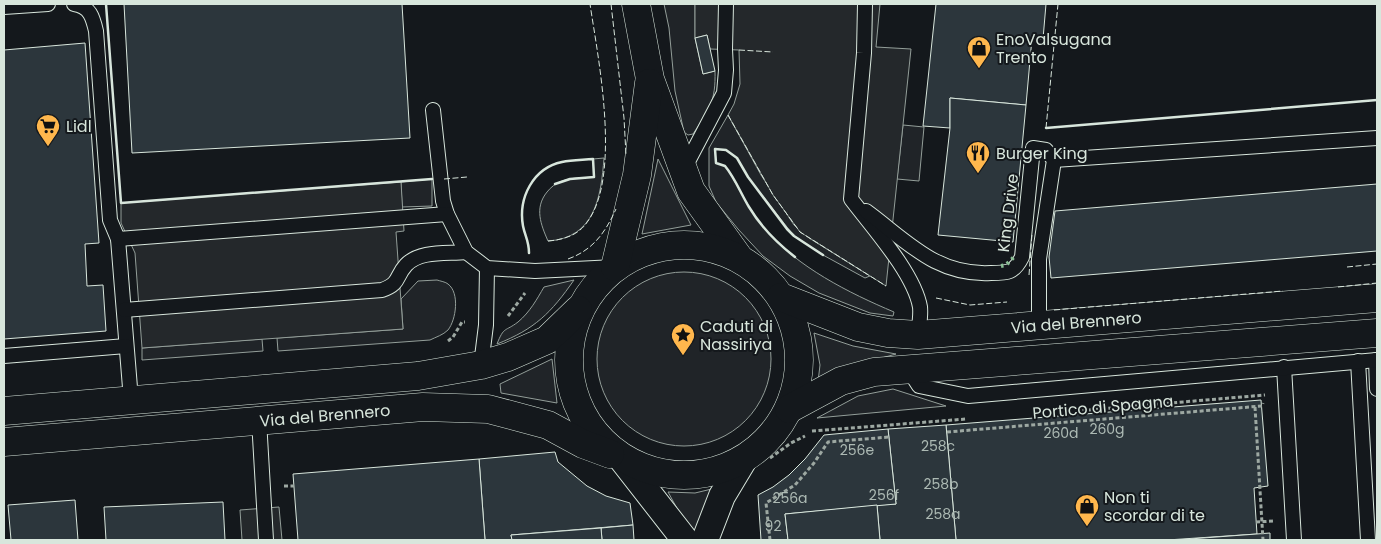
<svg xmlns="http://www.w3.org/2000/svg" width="1381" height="544" font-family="Poppins,sans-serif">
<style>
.green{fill:#202428;stroke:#939e99}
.parking{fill:#24282b;stroke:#939e99}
.building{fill:#2c363c;stroke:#d8e6dc}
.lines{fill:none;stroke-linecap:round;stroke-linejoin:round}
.lane-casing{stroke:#d8e6dc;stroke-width:16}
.street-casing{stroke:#d8e6dc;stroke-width:28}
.secondary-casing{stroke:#d8e6dc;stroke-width:29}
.path{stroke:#9da8a2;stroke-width:3;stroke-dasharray:4 2.5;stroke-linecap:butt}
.lane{stroke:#14181c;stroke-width:14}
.street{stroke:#14181c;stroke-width:26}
.secondary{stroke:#14181c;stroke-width:28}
.hedge{stroke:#8ac095;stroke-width:4;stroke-dasharray:2.5 4;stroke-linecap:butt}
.fence{stroke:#d8e6dc;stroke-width:1;stroke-dasharray:6 2.5;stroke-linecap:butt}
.wall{stroke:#d8e6dc;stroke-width:2.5}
.labels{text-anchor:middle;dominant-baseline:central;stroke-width:4;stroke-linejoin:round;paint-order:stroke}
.number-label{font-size:14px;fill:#adbab4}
.poi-label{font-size:16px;fill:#d8e6dc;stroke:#14181c;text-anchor:start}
.street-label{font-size:16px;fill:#d8e6dc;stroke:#14181c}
</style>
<rect width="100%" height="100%" fill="#14181c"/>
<g class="green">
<path d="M 664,4 L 695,4 L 695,38 L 703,74 L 715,71 C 716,101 709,110 693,134 L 688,135 L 684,132 L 675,91 L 669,28 Z"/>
<path d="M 728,115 L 761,175 L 794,225 L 809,238 L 870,276 L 865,278 L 823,255 L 794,236 L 748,177 L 737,158 L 726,150 L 715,149 L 716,163 L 725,166 L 728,170 C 740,190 750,211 765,229 C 797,267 849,293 894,312 L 893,316 L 870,313 L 819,293 L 790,276 L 763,256 L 738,229 L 716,202 L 709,186 L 709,148 Z"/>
<path d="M 903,125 L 924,127 L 919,181 L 897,179 Z"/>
<path d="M 604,158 C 601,197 595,238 548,241 C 541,225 534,208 547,192 C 551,187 556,183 562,181 C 573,177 584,178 594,177 L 593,159 Z"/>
<path d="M 658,159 L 691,225 L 642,234 Z"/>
<path d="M 432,179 L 432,206 L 402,207 L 401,182 Z"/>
<circle cx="684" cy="359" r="87"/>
<path d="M 437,280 C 440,281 446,282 448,284 C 460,293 456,320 448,330 C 443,335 436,337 430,340 L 278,351 L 277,338 L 403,329 L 401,299 L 418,281 Z"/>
<path d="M 574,280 C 551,313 535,329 497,344 C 504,326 505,332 518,322 C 530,312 537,299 544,287 Z"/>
<path d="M 814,333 L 853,346 L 896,354 L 853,366 L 818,382 L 820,365 Z"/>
<path d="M 262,339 L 263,351 L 142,360 L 142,348 Z"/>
<path d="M 552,359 L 557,403 L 501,393 L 500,384 Z"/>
<path d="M 893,389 L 946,406 L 817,418 L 858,396 Z"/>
<path d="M 720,487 L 701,540 L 684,521 L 668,492 L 695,493 Z"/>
</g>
<g class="parking">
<path d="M 695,4 L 880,4 L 876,47 L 911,49 L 886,286 L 800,232 L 773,195 L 728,115 L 734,104 L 740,84 L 739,50 L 710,49 L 707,35 L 695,38 Z"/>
<path d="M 401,182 L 404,231 L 396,232 L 403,329 L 142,348 L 135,253 L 121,223 L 121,203 Z"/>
<path d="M 279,507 L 282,540 L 242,540 L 240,510 Z"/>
</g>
<g class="building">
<path d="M 124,4 L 402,4 L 410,138 L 132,153 Z"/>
<path d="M 936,4 L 1046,4 L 1043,39 L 1032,38 L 1026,105 L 950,98 L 950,128 L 923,126 Z"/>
<path d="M 707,35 L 715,71 L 703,74 L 695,38 Z"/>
<path d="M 85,43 L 99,243 L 85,244 L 87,286 L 103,285 L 106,331 L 4,339 L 4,50 Z"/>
<path d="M 950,98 L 1026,105 L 1013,242 L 938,235 L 950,128 Z"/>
<path d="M 1377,184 L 1377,251 L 1051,278 L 1049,257 L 1055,211 Z"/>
<path d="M 1261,400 L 1268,486 L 1254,488 L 1257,534 L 1167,540 L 956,540 L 946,425 Z"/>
<path d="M 946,425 L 956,540 L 880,540 L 877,505 L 896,504 L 888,429 Z"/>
<path d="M 888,429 L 896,504 L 785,514 L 788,540 L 761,540 L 758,495 L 773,487 L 789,475 L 805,459 L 824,435 Z"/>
<path d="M 555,452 L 558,462 L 587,486 L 606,496 L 630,503 L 633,525 L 511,535 L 512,540 L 485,540 L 479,459 Z"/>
<path d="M 479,459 L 485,540 L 298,540 L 293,474 Z"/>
<path d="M 75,500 L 78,540 L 11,540 L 8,505 Z"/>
<path d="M 223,502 L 225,540 L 106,540 L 104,507 Z"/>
<path d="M 877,505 L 880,540 L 788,540 L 785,514 Z"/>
<path d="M 633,525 L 634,540 L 602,540 L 601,528 Z"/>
<path d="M 601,528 L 602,540 L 512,540 L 511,535 Z"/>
<path d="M 1270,533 L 1270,540 L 1176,540 Z"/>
</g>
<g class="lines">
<g class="lane-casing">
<g id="lane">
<path d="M 74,4 C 90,6 93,18 96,31 L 110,220 L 118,239 L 131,400"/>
<path d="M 865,4 L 864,53 L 851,199 C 872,227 914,273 920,307 C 921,316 919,326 918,335"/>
<path d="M 4,7 L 48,4"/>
<path d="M 433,110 L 443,201 L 447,214 L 466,252 L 487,268 L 535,271 L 615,267"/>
<path d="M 1054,160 L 1377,138"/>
<path d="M 684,169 L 724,93 L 726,70 L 725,49 L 726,4"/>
<path d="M 866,211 C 907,241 936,276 991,273 C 1008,273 1014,273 1022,257 L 1033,148 L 1046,150 L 1054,160"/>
<path d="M 118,239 L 447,214"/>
<path d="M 124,310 L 382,290 C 401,283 395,277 406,265 C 420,250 447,254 466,252"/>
<path d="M 1039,326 L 1039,259 L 1054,160"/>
<path d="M 4,356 L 126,346"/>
<path d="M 1376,360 L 1377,389"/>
<path d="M 1358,361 L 1368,540"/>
<path d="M 481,365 L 486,325 L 487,268"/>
<path d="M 1284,367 L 1294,540"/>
<path d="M 908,369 L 919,386 L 968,396 L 1377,360"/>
<path d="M 259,420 L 266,540"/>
</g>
</g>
<g class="street-casing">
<g id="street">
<path d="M 621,458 L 685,540"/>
<path d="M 705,540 L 722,496 L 743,461"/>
</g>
</g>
<g class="secondary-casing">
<g id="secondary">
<path d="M 636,4 L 650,79 L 691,191 L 739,258"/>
<circle cx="684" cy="360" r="115"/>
<path d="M 615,267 L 637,175 L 649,83"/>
<path id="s1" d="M 781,297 L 858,327 L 888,333 L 918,335 L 1377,298"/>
<path d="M 789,409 L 841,381 L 874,372 L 1377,333"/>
<path d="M 4,411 L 418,376 L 481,365 L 508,357 L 547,340 L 578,310"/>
<path id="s2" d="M 4,442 L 423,407 L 488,409 L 548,425 L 583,444 L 610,454"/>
</g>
</g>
<g class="path">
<path d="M 508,316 L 525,293"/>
<path d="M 448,341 L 453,337 L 462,322 L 465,322"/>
<path d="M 1255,407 L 1263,540"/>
<path d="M 1076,411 L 1265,395"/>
<path d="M 812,431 L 966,419"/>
<path d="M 947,432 L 1262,406 L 1263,403"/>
<path d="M 770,458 L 791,443 L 805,436"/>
<path d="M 284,486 L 294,486"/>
<path d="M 1256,522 L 1273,521"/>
<path d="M 770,540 L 766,503 L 795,485 L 814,463 L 828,442 L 889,437"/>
</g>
<use href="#lane" class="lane"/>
<use href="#street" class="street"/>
<use href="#secondary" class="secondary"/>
<path class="hedge" d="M 1001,266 L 1006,265 L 1015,256"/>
<g class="fence">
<path d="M 611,4 L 624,118 L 626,155"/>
<path d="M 739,50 L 773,52"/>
<path d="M 728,115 L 773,195 L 800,232 L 886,286"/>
<path d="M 1046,128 L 1058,4"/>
<path d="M 444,179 L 467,177"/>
<path d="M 548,241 C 562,240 576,236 585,225 C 623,180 598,58 590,4"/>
<path d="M 568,259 C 593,250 605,233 616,209"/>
<path d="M 1347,267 L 1377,264"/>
<path d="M 1029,275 L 1032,234"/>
<path d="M 1338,287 L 1377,283"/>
<path d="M 936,298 L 970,305 L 1007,302"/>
<path d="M 1054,310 L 1283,291"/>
</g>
<g class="wall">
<path d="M 106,4 L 121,203 L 432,179"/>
<path d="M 1046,128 L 1377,100"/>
<path d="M 529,253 C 529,241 525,236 523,226 C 518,198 533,168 562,162 C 572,160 583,160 593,159 L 594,177 L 570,179 L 555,184"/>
<path d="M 795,257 C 777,243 761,227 749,207 C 741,194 735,178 725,166 L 716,163 L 715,149 L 726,150 L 737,158 L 748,177 L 787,229 L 794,236 L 823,255"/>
</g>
</g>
<defs>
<g id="shop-pin" transform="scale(1.25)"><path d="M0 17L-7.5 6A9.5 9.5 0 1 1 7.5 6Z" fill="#ffb74d" stroke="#14181c"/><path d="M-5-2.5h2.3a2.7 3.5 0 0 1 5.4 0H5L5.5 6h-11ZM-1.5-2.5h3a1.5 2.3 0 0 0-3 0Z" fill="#111"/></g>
<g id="supermarket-pin" transform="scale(1.25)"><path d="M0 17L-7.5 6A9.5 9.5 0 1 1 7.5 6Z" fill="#ffb74d" stroke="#14181c"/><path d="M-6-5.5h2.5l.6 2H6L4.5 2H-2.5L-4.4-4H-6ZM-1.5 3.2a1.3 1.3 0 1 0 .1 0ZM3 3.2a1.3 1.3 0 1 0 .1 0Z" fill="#111"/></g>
<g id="restaurant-pin" transform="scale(1.25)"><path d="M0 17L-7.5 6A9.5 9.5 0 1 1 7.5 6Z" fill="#ffb74d" stroke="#14181c"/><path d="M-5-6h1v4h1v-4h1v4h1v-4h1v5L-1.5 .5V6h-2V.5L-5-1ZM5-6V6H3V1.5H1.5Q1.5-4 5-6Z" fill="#111"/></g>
<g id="sight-pin" transform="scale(1.25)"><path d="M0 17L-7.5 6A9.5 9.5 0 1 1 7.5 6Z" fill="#ffb74d" stroke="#14181c"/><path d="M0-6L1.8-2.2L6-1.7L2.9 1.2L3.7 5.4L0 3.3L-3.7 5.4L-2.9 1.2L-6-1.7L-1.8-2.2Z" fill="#111"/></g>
</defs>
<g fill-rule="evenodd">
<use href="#shop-pin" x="979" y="48"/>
<use href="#supermarket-pin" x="48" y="126"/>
<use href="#restaurant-pin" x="978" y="153"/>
<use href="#sight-pin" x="683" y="335"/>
<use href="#shop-pin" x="1087" y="506"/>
</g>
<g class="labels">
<g class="number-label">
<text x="1107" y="429">260g</text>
<text x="1061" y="433">260d</text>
<text x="938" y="446">258c</text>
<text x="857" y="450">256e</text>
<text x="941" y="484">258b</text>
<text x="884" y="495">256f</text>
<text x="790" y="498">256a</text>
<text x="943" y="514">258a</text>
<text x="773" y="526">92</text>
</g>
<g class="poi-label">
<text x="996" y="39">EnoValsugana<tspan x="996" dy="18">Trento</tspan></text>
<text x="66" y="126">Lidl</text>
<text x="996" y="153">Burger King</text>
<text x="700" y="326">Caduti di<tspan x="700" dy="18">Nassiriya</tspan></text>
<text x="1104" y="497">Non ti<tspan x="1104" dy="18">scordar di te</tspan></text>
</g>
<g class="street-label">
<text transform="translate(1008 213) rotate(-83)">King Drive</text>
<text stroke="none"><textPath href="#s1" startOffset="302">Via del Brennero</textPath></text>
<text transform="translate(1103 407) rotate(-5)">Portico di Spagna</text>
<text stroke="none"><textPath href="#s2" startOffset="322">Via del Brennero</textPath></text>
</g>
</g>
<rect width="1381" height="544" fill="none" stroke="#d8e6dc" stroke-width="10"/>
</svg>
